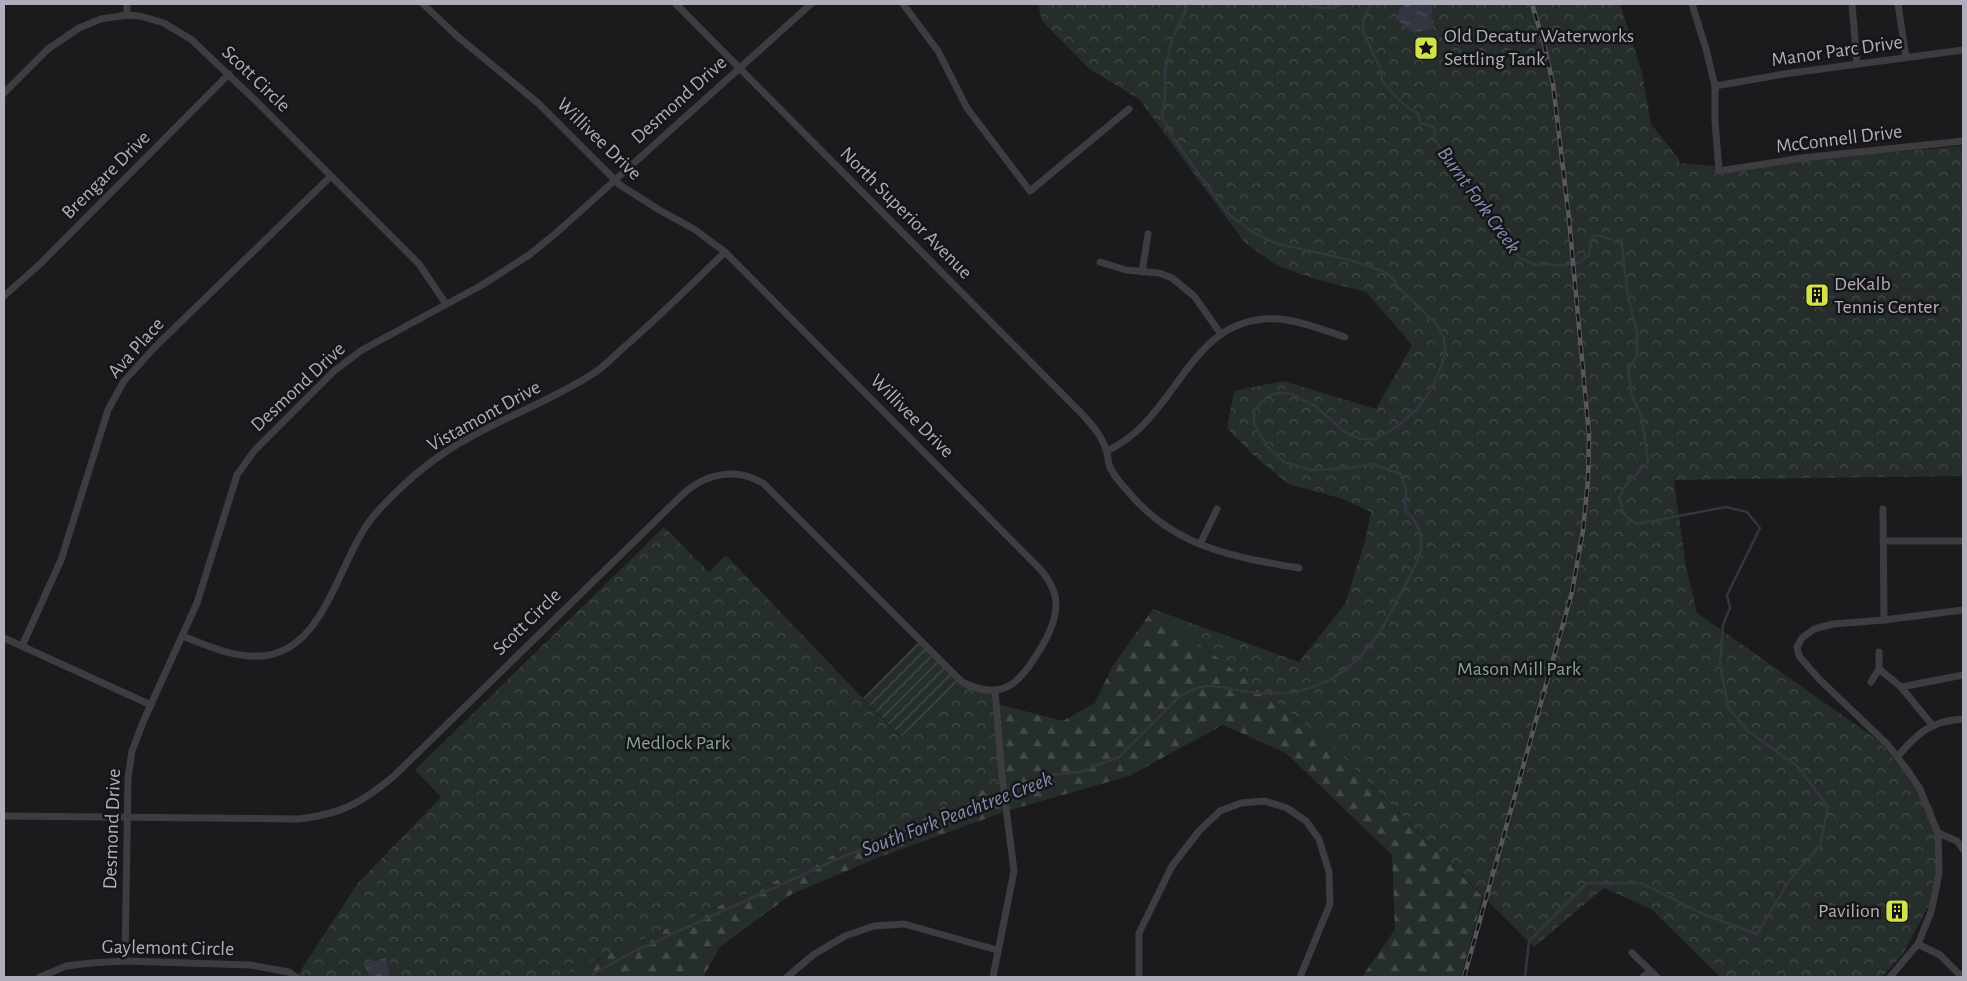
<svg xmlns="http://www.w3.org/2000/svg" width="1967" height="981" font-family="'Alegreya Sans',sans-serif">
<style>
.forest{fill:url(#forest-firs)}
.park{fill:url(#park-crowns)}
.garden{fill:url(#garden-furrows)}
.water{fill:url(#water-ripples)}
.lines{fill:none;stroke-linecap:round;stroke-linejoin:round}
.stream{stroke:#333541;stroke-width:2.5}
.street{stroke:#3d3c41;stroke-width:7}
.rail-casing{stroke:#58575e;stroke-width:4.5}
.rail{stroke:#161517;stroke-width:2.5;stroke-dasharray:8;stroke-linecap:butt}
.labels{text-anchor:middle;dominant-baseline:central;stroke-width:5;stroke-linejoin:round;paint-order:stroke}
.poi-label{font-size:20px;fill:#b0aeba;stroke:#161517;text-anchor:start}
.street-label{font-size:20px;fill:#b0aeba;stroke:#161517}
.park-label{font-size:20px;fill:#87a396;stroke:#161517}
.water-label{font-size:21px;font-style:italic;fill:#898cb2;stroke:#161517}
</style>
<defs>
<pattern id="forest-firs" width="22" height="20" patternUnits="userSpaceOnUse" patternTransform="scale(1.25)"><rect width="22" height="20" fill="#262e2b"/><path d="M5 1l3.5 6h-7zM16 11l3.5 6h-7z" fill="#434a48"/></pattern>
<pattern id="park-crowns" width="20" height="18" patternUnits="userSpaceOnUse" patternTransform="scale(1.25)"><rect width="20" height="18" fill="#262e2b"/><path d="M2 6a3 3 0 1 1 6 0M12 15a3 3 0 1 1 6 0" fill="none" stroke="#434a48"/></pattern>
<pattern id="garden-furrows" width="10" height="10" patternUnits="userSpaceOnUse" patternTransform="scale(1.25)"><rect width="10" height="10" fill="#262e2b"/><path d="M-1 1l2-2M0 10L10 0M9 11l2-2" fill="none" stroke="#434a48"/></pattern>
<pattern id="water-ripples" width="26" height="14" patternUnits="userSpaceOnUse" patternTransform="scale(1.25)"><rect width="26" height="14" fill="#333541"/><path d="M2 4q2-2 4 0t4 0M15 11q2-2 4 0t4 0" fill="none" stroke="#4e505a"/></pattern>
</defs>
<rect width="100%" height="100%" fill="#1b1a1c"/>
<g class="forest">
<path d="M 1153,609 L 1324,738 L 1483,897 L 1461,977 L 1362,977 L 1395,929 L 1392,855 L 1286,753 L 1223,725 L 1129,776 L 1006,811 L 998,704 L 1063,721 L 1095,703 L 1112,667 Z"/>
<path d="M 1000,782 L 1004,812 L 877,858 L 792,894 L 720,947 L 703,977 L 556,977 Z"/>
</g>
<g class="park">
<path d="M 1038,4 L 1620,4 L 1642,73 L 1651,124 L 1679,159 L 1679,163 L 1725,167 L 1963,146 L 1963,476 L 1674,480 L 1686,566 L 1697,613 L 1879,741 L 1933,808 L 1938,861 L 1928,907 L 1903,954 L 1882,977 L 1720,977 L 1651,909 L 1604,888 L 1534,947 L 1324,738 L 1153,609 L 1299,662 L 1345,604 L 1365,541 L 1371,512 L 1343,499 L 1288,484 L 1252,454 L 1227,428 L 1234,391 L 1283,381 L 1376,409 L 1412,345 L 1366,292 L 1315,279 L 1278,266 L 1245,243 L 1139,99 L 1088,68 L 1042,21 Z"/>
<path d="M 664,527 L 709,572 L 726,555 L 900,737 L 962,682 L 995,690 L 1000,782 L 556,977 L 298,977 L 297,976 L 358,883 L 441,797 L 415,770 Z"/>
</g>
<path class="garden" d="M 919,641 L 962,682 L 901,737 L 863,698 Z"/>
<g class="water">
<path d="M 1404,4 L 1431,4 L 1433,11 L 1430,17 L 1434,21 L 1431,29 L 1415,33 C 1402,26 1390,17 1404,4 Z"/>
<path d="M 386,958 L 390,977 L 369,977 L 364,964 Z"/>
</g>
<g class="lines">
<g class="stream">
<path d="M 1304,4 C 1317,8 1330,11 1343,4"/>
<path d="M 1371,4 L 1363,18 L 1363,32 L 1381,70 L 1382,81 L 1402,103 L 1418,114 L 1420,123 L 1433,127 L 1435,131 L 1434,138 L 1469,193 L 1520,258 L 1536,265 L 1549,264 L 1560,266 L 1580,262 L 1589,255 L 1592,238 L 1596,235 L 1611,239 L 1622,245 L 1628,296 L 1637,333 L 1637,356 L 1628,370 L 1632,396 L 1642,418 L 1648,462 L 1625,486 L 1619,498 L 1625,515 L 1636,524 L 1726,507 L 1747,512 L 1760,528 L 1727,595 L 1730,608 L 1723,625 L 1720,664 L 1728,707 L 1748,731 L 1797,766 L 1828,807 L 1820,846 L 1791,878 L 1757,934 L 1703,914 L 1641,883 L 1587,883 L 1529,941 L 1525,977"/>
<path d="M 590,977 L 598,971 L 635,951 L 833,861 L 921,824 L 1049,775 L 1080,772 L 1119,757 L 1179,697 C 1208,679 1217,687 1247,692 C 1308,701 1354,676 1384,625 C 1394,608 1401,591 1411,574 C 1425,550 1426,529 1405,510 L 1406,490 L 1400,474 L 1373,464 L 1348,468 L 1312,470 L 1284,462 L 1267,446 L 1254,424 L 1254,411 L 1267,396 L 1279,393 L 1292,394 L 1315,406 L 1345,432 L 1360,439 L 1375,439 L 1398,426 L 1417,409 L 1425,399 L 1432,388 L 1442,364 L 1445,351 L 1444,338 L 1438,326 L 1401,290 L 1393,279 L 1383,271 L 1346,259 L 1278,244 L 1254,233 L 1227,213 L 1174,139 L 1162,117 L 1165,97 L 1165,71 L 1172,39 L 1185,12 L 1187,4"/>
</g>
<g class="street">
<path d="M 676,4 L 1083,415 C 1092,425 1102,436 1106,450 C 1109,457 1107,464 1112,471 C 1117,480 1125,488 1131,495 C 1177,548 1234,557 1299,568"/>
<path d="M 903,4 L 938,51 L 967,108 L 1030,191 L 1129,109"/>
<path d="M 1692,4 L 1706,49 L 1715,86 L 1715,121 L 1719,171 L 1802,158 L 1963,141"/>
<path d="M 1852,4 L 1857,64"/>
<path d="M 1898,4 L 1906,57"/>
<path d="M 127,15 L 127,4"/>
<path d="M 1715,86 L 1784,74 L 1963,50"/>
<path d="M 4,93 L 48,49 L 79,28 L 101,19 L 127,15 L 140,16 L 164,23 L 192,40 L 258,103 L 419,264 L 446,304"/>
<path d="M 1100,262 L 1126,270 L 1159,273 L 1172,278 L 1194,296 L 1221,334"/>
<path d="M 1142,272 L 1148,234"/>
<path d="M 4,296 L 40,264 L 229,74"/>
<path d="M 1107,451 C 1121,444 1133,436 1144,424 C 1186,381 1206,314 1279,319 C 1301,321 1324,330 1345,337"/>
<path d="M 1883,509 L 1884,620"/>
<path d="M 1883,541 L 1963,541"/>
<path d="M 1200,544 L 1217,509"/>
<path d="M 183,636 C 215,649 255,667 288,648 C 331,624 344,549 376,513 C 396,491 422,467 447,451 C 493,421 545,404 591,375 C 603,368 613,357 623,348 C 658,318 691,285 725,252"/>
<path d="M 4,638 L 151,705"/>
<path d="M 22,646 L 61,560 L 108,410 L 124,381 L 155,347 L 330,177"/>
<path d="M 1879,669 L 1901,687 L 1933,726"/>
<path d="M 1871,682 L 1879,669 L 1879,652"/>
<path d="M 1901,687 L 1963,675"/>
<path d="M 1897,757 C 1918,733 1930,721 1963,719"/>
<path d="M 4,816 L 299,819 C 342,814 361,803 394,776 L 684,493 C 707,473 737,467 764,484 L 962,682 C 1002,702 1019,684 1039,651 C 1048,637 1056,621 1056,604 C 1056,591 1049,580 1041,570 L 725,252 L 694,229 L 661,211 L 620,185 L 538,103 L 457,36 L 423,4"/>
<path d="M 1938,833 L 1957,841 L 1963,849"/>
<path d="M 1918,944 L 1940,955 L 1962,977"/>
<path d="M 1632,953 L 1657,977"/>
<path d="M 125,961 L 128,778 L 132,751 L 143,722 L 197,603 L 237,475 L 254,451 L 334,371 L 362,350 L 482,285 L 529,255 L 555,234 L 811,4"/>
<path d="M 40,977 L 66,966 L 91,963 L 125,961 L 250,965 L 289,972 L 296,977"/>
<path d="M 787,977 L 813,955 L 845,936 L 874,926 L 904,924 L 997,950"/>
<path d="M 993,977 L 1014,871 L 1002,776 L 995,690"/>
<path d="M 1139,977 L 1139,933 L 1172,866 L 1199,831 L 1220,811 L 1241,803 L 1265,801 L 1287,808 L 1306,821 L 1319,839 L 1329,872 L 1330,904 L 1300,977"/>
<path d="M 1643,977 L 1650,971"/>
<path d="M 1890,977 L 1918,944 L 1931,912 L 1939,874 L 1938,833 L 1920,789 L 1908,771 L 1887,744 L 1819,679 L 1799,656 L 1797,647 L 1802,638 L 1814,629 L 1833,624 L 1884,620 L 1963,610"/>
</g>
<g class="rail-casing">
<path id="rail" d="M 1464,977 L 1572,592 L 1583,530 L 1588,480 L 1589,435 L 1569,219 L 1553,84 L 1544,44 L 1532,4"/>
</g>
<use href="#rail" class="rail"/>
</g>
<defs>
<g id="sight-square" transform="scale(1.25)"><rect x="-9" y="-9" width="18" height="18" rx="4" fill="#d1e24c" stroke="#161517"/><path d="M0-6L1.8-2.2L6-1.7L2.9 1.2L3.7 5.4L0 3.3L-3.7 5.4L-2.9 1.2L-6-1.7L-1.8-2.2Z" fill="#111"/></g>
<g id="building-square" transform="scale(1.25)"><rect x="-9" y="-9" width="18" height="18" rx="4" fill="#d1e24c" stroke="#161517"/><path d="M-4-6H4V6H1V3H-1V6H-4ZM-2.5-4.3h1.7v1.8h-1.7ZM.8-4.3h1.7v1.8H.8ZM-2.5-1h1.7V.8h-1.7ZM.8-1h1.7V.8H.8Z" fill="#111"/></g>
</defs>
<g fill-rule="evenodd">
<use href="#sight-square" x="1426" y="48"/>
<use href="#building-square" x="1817" y="295"/>
<use href="#building-square" x="1897" y="911"/>
</g>
<g class="labels">
<g class="poi-label">
<text x="1444" y="36">Old Decatur Waterworks<tspan x="1444" dy="23">Settling Tank</tspan></text>
<text x="1834" y="284">DeKalb<tspan x="1834" dy="23">Tennis Center</tspan></text>
<text x="1880" y="911" text-anchor="end">Pavilion</text>
</g>
<g class="street-label">
<text transform="translate(1837 51) rotate(-8)">Manor Parc Drive</text>
<text transform="translate(256 79) rotate(44)">Scott Circle</text>
<text transform="translate(679 100) rotate(-42)">Desmond Drive</text>
<text transform="translate(599 139) rotate(44)">Willivee Drive</text>
<text transform="translate(1839 139) rotate(-7)">McConnell Drive</text>
<text transform="translate(106 175) rotate(-45)">Brengare Drive</text>
<text transform="translate(906 213) rotate(45)">North Superior Avenue</text>
<text transform="translate(136 348) rotate(-48)">Ava Place</text>
<text transform="translate(298 387) rotate(-43)">Desmond Drive</text>
<text transform="translate(484 416) rotate(-29)">Vistamont Drive</text>
<text transform="translate(912 416) rotate(45)">Willivee Drive</text>
<text transform="translate(527 622) rotate(-44)">Scott Circle</text>
<text transform="translate(112 829) rotate(-88)">Desmond Drive</text>
<text transform="translate(168 948) rotate(1)">Gaylemont Circle</text>
</g>
<g class="park-label">
<text x="1519" y="669">Mason Mill Park</text>
<text x="678" y="743">Medlock Park</text>
</g>
<g class="water-label">
<text transform="translate(1479 200) rotate(54)">Burnt Fork Creek</text>
<text transform="translate(957 814) rotate(-21)">South Fork Peachtree Creek</text>
</g>
</g>
<rect width="1967" height="981" fill="none" stroke="#b0aeba" stroke-width="10"/>
</svg>
